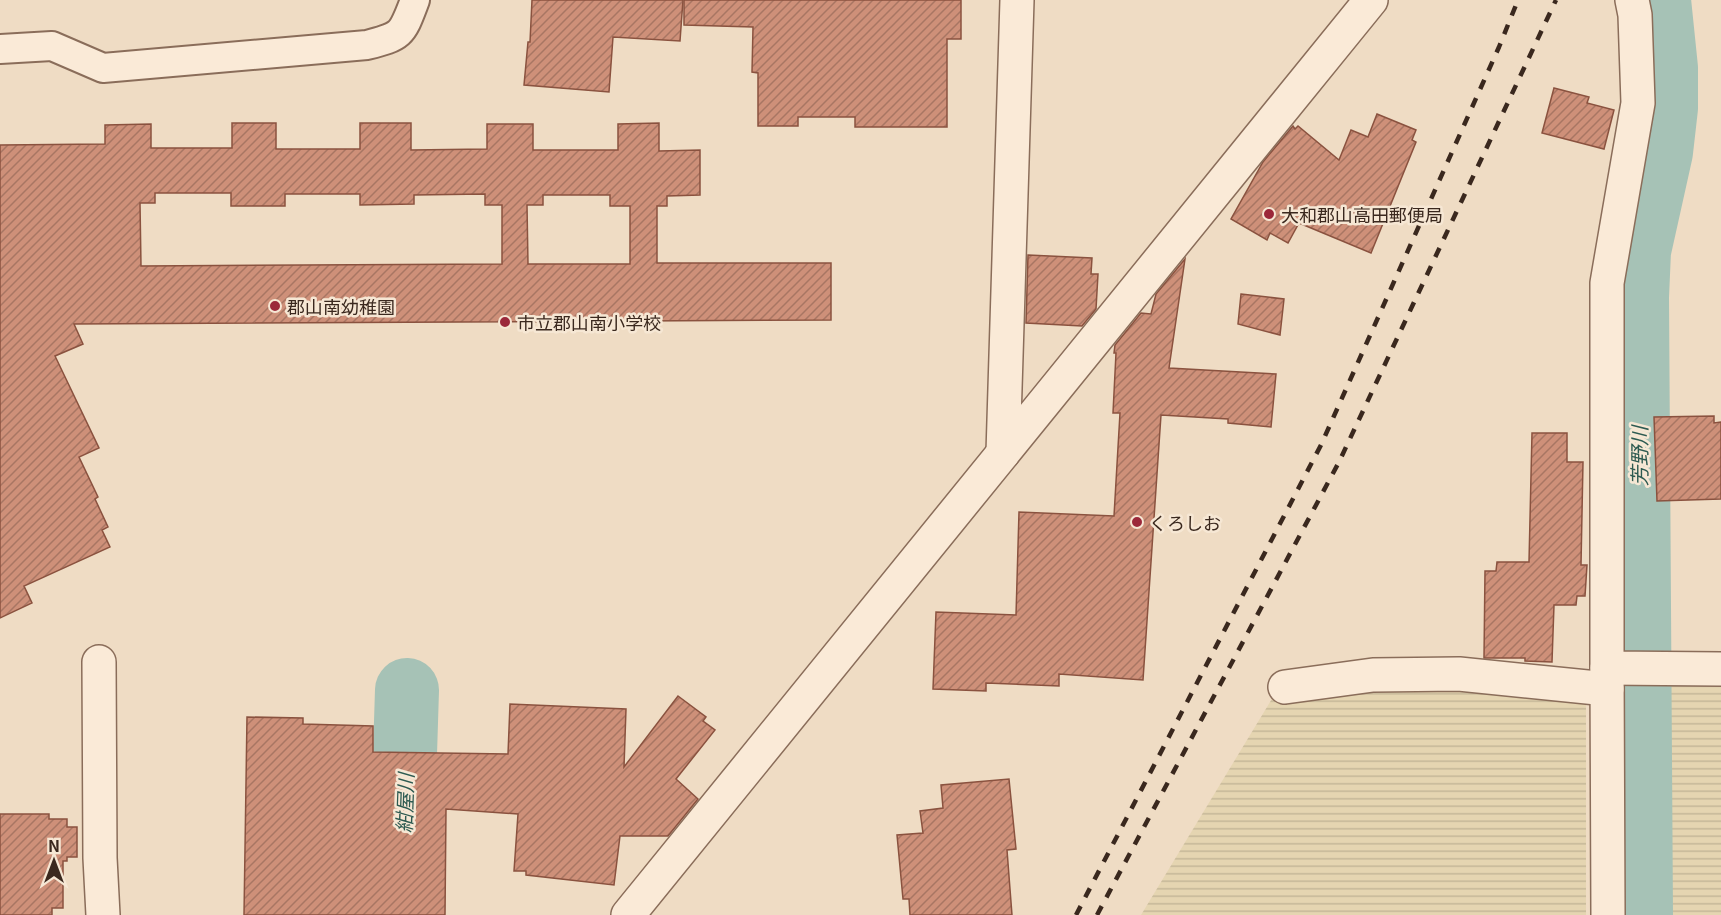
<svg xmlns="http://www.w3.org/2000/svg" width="1721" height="915" font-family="Georgia,'Noto Sans JP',serif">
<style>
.farmland{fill:url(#farmland-rules)}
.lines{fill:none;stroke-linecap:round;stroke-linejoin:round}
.river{stroke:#a6c2b6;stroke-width:64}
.building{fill:url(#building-hatch);stroke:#8a523f;stroke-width:1.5;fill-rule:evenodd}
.pedestrian-casing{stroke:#8a6d5a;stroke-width:32}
.minor-casing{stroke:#8a6d5a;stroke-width:36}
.tertiary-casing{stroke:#8a6d5a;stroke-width:36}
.pedestrian{stroke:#faead7;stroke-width:28}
.minor{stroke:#faead7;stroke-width:33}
.tertiary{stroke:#faead7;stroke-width:33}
.rail{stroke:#3a281e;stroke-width:4.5;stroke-dasharray:10 10;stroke-linecap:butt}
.poi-dot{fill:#9b283a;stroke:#f6e7d4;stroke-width:2}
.labels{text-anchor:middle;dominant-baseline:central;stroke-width:5;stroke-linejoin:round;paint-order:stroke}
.poi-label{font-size:18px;fill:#3a281e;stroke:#f6e7d4;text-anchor:start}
.water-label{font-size:20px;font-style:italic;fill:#2d5a51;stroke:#f6e7d4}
</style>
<defs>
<pattern id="farmland-rules" width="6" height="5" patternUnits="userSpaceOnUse" patternTransform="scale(1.5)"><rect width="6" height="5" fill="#e5d5b1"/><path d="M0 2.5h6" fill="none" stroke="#c5b798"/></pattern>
<pattern id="building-hatch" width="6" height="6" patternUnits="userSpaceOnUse" patternTransform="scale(1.5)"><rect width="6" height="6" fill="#ce9079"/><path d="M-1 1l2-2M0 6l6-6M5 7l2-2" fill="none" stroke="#a87663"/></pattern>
</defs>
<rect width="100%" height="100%" fill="#efdcc4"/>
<g class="farmland">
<path d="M 1721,674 L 1721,915 L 1671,915 L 1669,683 Z"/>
<path d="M 1431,683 L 1586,700 L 1586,915 L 1141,915 L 1273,697 Z"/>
</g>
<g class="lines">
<g class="river">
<path d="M 400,915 L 407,690"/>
<path d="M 1641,915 L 1637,297 L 1639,251 L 1661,152 L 1666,108 L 1666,68 L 1659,0"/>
</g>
</g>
<g class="building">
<path d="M 532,0 L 683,0 L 680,41 L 613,37 L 609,92 L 524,85 L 528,42 L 530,42 Z"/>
<path d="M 684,0 L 961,0 L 961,39 L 947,39 L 947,127 L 855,127 L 855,117 L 798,117 L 798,126 L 758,126 L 758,73 L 752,72 L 753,27 L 684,25 Z"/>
<path d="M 1554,88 L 1589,97 L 1587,103 L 1614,110 L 1604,149 L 1542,133 Z"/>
<path d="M 1377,114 L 1416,130 L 1412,140 L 1416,142 L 1371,253 L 1299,223 L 1288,243 L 1270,233 L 1267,240 L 1231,219 L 1263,162 L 1293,126 L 1295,129 L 1298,126 L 1339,160 L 1351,130 L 1368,137 Z"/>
<path d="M 232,123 L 276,123 L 276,149 L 360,149 L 360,123 L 411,123 L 411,150 L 487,149 L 487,124 L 533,124 L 533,150 L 618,150 L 618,124 L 659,123 L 659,151 L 700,150 L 700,195 L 667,196 L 667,206 L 657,206 L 657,263 L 831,263 L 831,320 L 74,324 L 83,344 L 55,356 L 99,448 L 79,457 L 98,497 L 95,499 L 108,527 L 102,530 L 110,547 L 24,586 L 32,603 L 0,618 L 0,145 L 105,144 L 105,125 L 151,124 L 151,148 L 232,148 ZM 155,193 L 231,193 L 231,206 L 285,206 L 285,194 L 360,194 L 360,205 L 414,204 L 414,195 L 485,194 L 485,205 L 502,205 L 502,264 L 141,266 L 140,203 L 155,203 ZM 543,195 L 610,195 L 610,206 L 630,206 L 630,264 L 528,264 L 527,205 L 543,205 Z"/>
<path d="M 1028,255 L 1092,258 L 1091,274 L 1098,274 L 1096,309 L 1082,326 L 1026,323 Z"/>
<path d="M 1185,259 L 1169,368 L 1276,374 L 1271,427 L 1228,423 L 1228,419 L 1161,415 L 1143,680 L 1059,674 L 1059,686 L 986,683 L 986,691 L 933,689 L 936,612 L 1016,615 L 1019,512 L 1114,516 L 1120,413 L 1113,413 L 1116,353 L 1114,353 L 1115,345 L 1141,313 L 1151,314 L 1156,294 Z"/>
<path d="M 1241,294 L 1284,299 L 1280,335 L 1238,324 Z"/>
<path d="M 1714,416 L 1714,423 L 1721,422 L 1721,499 L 1657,501 L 1654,417 Z"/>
<path d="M 1532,433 L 1567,433 L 1567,462 L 1583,462 L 1581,565 L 1587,565 L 1585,596 L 1577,596 L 1576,605 L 1554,605 L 1552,662 L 1525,661 L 1525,658 L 1484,658 L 1485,571 L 1496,571 L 1497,562 L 1529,562 Z"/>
<path d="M 678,696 L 706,717 L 703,721 L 715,730 L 676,779 L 698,799 L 668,836 L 620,836 L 614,885 L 526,875 L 526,871 L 514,871 L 518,814 L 446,809 L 445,915 L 244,915 L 247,717 L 303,718 L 303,724 L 373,726 L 373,752 L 508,754 L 510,704 L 626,709 L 624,767 Z"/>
<path d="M 1009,779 L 1016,849 L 1007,850 L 1012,915 L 910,915 L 909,899 L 903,899 L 897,835 L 923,833 L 920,811 L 943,808 L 941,785 Z"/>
<path d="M 0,814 L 49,814 L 49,819 L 67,819 L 67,827 L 77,827 L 77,857 L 67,857 L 67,861 L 63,861 L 63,908 L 52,908 L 52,915 L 0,915 Z"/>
</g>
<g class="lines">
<g class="pedestrian-casing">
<path id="pedestrian" d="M 0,49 L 52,46 L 103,68 L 367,45 C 403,36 402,34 415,0"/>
</g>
<g class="minor-casing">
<g id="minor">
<path d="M 1632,0 L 1635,15 L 1638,103 L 1607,283 L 1607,668 L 1721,669"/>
<path d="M 1003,453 L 1017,0"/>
<path d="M 99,662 L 100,858 L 103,915"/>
<path d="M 1285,687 L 1373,675 L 1459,674 L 1607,689"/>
<path d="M 628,915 L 1371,0"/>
</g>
</g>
<g class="tertiary-casing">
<path id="tertiary" d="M 1607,668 L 1608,915"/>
</g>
<use href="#pedestrian" class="pedestrian"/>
<use href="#minor" class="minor"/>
<use href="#tertiary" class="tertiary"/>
<g class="rail">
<path d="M 1076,915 L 1321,445 L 1499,47 L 1518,0"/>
<path d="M 1097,915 L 1339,462 L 1556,0"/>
</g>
</g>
<g class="poi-dot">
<circle cx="1269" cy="214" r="6"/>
<circle cx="275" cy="306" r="6"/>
<circle cx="505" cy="322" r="6"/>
<circle cx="1137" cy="522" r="6"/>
</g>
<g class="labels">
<g class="poi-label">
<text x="1281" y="214">大和郡山高田郵便局</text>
<text x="287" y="306">郡山南幼稚園</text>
<text x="517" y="322">市立郡山南小学校</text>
<text x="1149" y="522">くろしお</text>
</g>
<g class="water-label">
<text transform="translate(1638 456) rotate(-90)">芳野川</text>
<text transform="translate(404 803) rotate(-88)">紺屋川</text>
</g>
</g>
<g transform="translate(54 861)" stroke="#f6e7d4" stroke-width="4.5" paint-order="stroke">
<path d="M0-4.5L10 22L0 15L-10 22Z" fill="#3a281e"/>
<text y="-9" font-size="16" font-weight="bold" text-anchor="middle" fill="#3a281e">N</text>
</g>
</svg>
